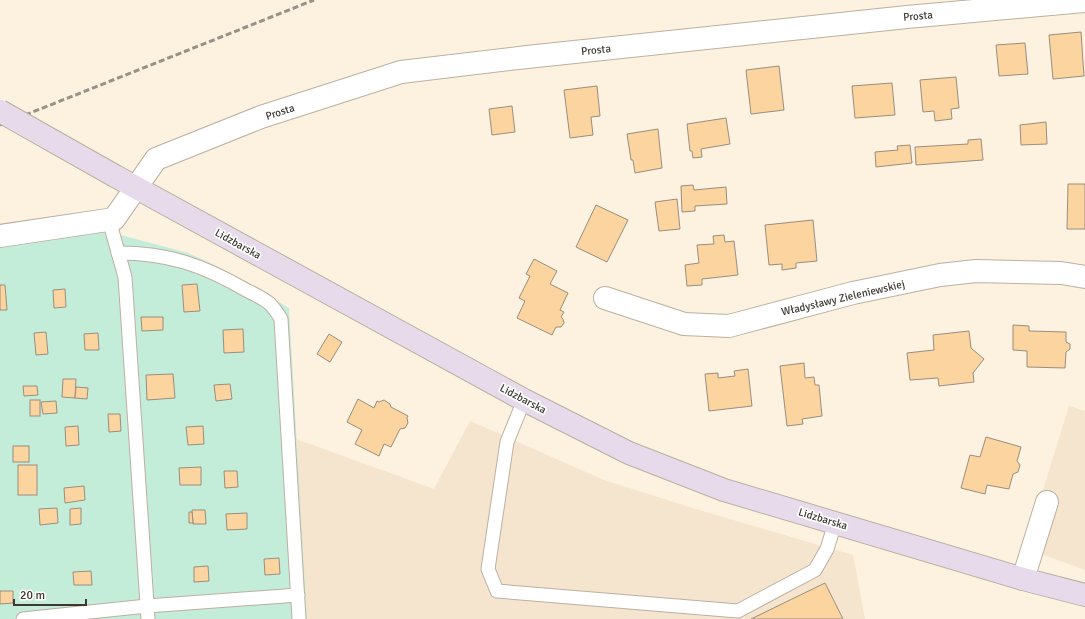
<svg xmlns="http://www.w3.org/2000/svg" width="1085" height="619" font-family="Signika,sans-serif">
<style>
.built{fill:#f5e4ce}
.green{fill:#c3edd9}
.building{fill:#fbd49f;stroke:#998e7f}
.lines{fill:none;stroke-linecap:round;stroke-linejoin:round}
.lane-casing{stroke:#bcb0a1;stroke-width:15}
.street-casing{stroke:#bcb0a1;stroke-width:24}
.secondary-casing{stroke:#bcb0a1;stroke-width:24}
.lane{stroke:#fff;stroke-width:13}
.street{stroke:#fff;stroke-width:22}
.secondary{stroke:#e6daeb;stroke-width:22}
.rail{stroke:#999185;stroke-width:3;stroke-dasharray:6 3;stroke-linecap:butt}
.secondary-bridge-casing{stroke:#bcb0a1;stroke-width:24;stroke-linecap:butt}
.secondary-bridge{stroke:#e6daeb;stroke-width:22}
.labels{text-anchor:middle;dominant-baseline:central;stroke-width:3.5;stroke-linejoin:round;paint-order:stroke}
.street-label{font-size:11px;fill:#3c3831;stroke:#fff}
</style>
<rect width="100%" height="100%" fill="#fdf1e0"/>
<g class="built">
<path d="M 1069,406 L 1085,411 L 1085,570 L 1025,548 Z"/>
<path d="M 470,421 L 604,480 L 699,510 L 853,555 L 865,619 L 307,619 L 296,439 L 434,489 Z"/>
</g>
<path class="green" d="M 102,230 L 188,253 L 219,267 L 289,308 L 307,619 L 0,619 L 0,247 Z"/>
<g class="building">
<path d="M 1081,32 L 1084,76 L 1053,79 L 1049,35 Z"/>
<path d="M 1025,43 L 1028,74 L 999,76 L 996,45 Z"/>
<path d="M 779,66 L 784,110 L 751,114 L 746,70 Z"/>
<path d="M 956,77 L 959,108 L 951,109 L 952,119 L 935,121 L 934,111 L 923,112 L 920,80 Z"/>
<path d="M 892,83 L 895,115 L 855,118 L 852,86 Z"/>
<path d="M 597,86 L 600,116 L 591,117 L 593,135 L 570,138 L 564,90 Z"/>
<path d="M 512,106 L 515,132 L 492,135 L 489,109 Z"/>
<path d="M 726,118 L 730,144 L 701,149 L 702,157 L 693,158 L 692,151 L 690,151 L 687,124 Z"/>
<path d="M 1046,122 L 1047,144 L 1021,145 L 1020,125 Z"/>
<path d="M 658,129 L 662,168 L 635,173 L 633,160 L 631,160 L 627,134 Z"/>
<path d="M 981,139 L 983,160 L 916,165 L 915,147 L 968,144 L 968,140 Z"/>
<path d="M 910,145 L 912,163 L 876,167 L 875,152 L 898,150 L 897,146 Z"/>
<path d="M 1068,184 L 1085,184 L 1085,229 L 1067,229 Z"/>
<path d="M 693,185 L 694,190 L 726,187 L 727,204 L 695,206 L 695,211 L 682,212 L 681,186 Z"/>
<path d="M 677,199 L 680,229 L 659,231 L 655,202 Z"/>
<path d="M 596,205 L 628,220 L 607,262 L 576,247 Z"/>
<path d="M 813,220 L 817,261 L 796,263 L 796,268 L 782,270 L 782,264 L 769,265 L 765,225 Z"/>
<path d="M 724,235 L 725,242 L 734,241 L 738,275 L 702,279 L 702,285 L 687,286 L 685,265 L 699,263 L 697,245 L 714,244 L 713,236 Z"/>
<path d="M 534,259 L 557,271 L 550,284 L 568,293 L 560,310 L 564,312 L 561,317 L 563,319 L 564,323 L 561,327 L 556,327 L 552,335 L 517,318 L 525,301 L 519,298 L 530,276 L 526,274 Z"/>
<path d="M 197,284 L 200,311 L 184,312 L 182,285 Z"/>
<path d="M 0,285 L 5,285 L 7,310 L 0,310 Z"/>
<path d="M 65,289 L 66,307 L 54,308 L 53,290 Z"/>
<path d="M 141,317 L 163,317 L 163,330 L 142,331 Z"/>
<path d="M 1013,325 L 1029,326 L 1029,331 L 1066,332 L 1066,342 L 1070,344 L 1070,349 L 1066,352 L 1065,368 L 1027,367 L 1027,351 L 1013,350 Z"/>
<path d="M 243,329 L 244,352 L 224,353 L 223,330 Z"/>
<path d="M 969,331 L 971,348 L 984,359 L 973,373 L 974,382 L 939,386 L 938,378 L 910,380 L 907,353 L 934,350 L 933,335 Z"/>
<path d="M 46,332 L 48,354 L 36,355 L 34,333 Z"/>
<path d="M 98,333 L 99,350 L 85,350 L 84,334 Z"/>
<path d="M 329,334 L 342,342 L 330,362 L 317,354 Z"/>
<path d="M 804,363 L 805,378 L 814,377 L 815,385 L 819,385 L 822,416 L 802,419 L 803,424 L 787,426 L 780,366 Z"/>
<path d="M 748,369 L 752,406 L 709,411 L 705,374 L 718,373 L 718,378 L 735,376 L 734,371 Z"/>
<path d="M 173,374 L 175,398 L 147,400 L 146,375 Z"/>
<path d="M 63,379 L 76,379 L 75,398 L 62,397 Z"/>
<path d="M 230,384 L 232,399 L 216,401 L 214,385 Z"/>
<path d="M 23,386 L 37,386 L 38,395 L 24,396 Z"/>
<path d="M 76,387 L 88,388 L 87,399 L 75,398 Z"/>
<path d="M 358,399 L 374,408 L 377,401 L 379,402 L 384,400 L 390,404 L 391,407 L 408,416 L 407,418 L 408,423 L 405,428 L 400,429 L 391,447 L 384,444 L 379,456 L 355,444 L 362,430 L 347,422 Z"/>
<rect x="30" y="400" width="10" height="16"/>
<path d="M 56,401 L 57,413 L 43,414 L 41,402 Z"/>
<path d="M 108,414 L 120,414 L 121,431 L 109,432 Z"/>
<path d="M 78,426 L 79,445 L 66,446 L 65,427 Z"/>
<path d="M 203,426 L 204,444 L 188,445 L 186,427 Z"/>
<path d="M 986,437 L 1021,447 L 1017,461 L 1020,465 L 1018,472 L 1013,474 L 1009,489 L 987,485 L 985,494 L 961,488 L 970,455 L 980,457 Z"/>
<rect x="13" y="446" width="16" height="16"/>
<rect x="18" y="465" width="19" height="30"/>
<path d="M 201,467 L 201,485 L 180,485 L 179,468 Z"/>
<path d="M 224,471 L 237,471 L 238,487 L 225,488 Z"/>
<path d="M 84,486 L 85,500 L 65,503 L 64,488 Z"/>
<path d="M 57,508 L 58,523 L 40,525 L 39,509 Z"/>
<path d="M 81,508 L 81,524 L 70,525 L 70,509 Z"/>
<path d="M 192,510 L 205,510 L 206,524 L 193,524 Z"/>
<path d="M 189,512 L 192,512 L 193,523 L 189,523 Z"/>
<path d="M 247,513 L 247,529 L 227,530 L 226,514 Z"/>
<path d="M 279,558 L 280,574 L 265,575 L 264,559 Z"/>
<path d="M 208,566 L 209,581 L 194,582 L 194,567 Z"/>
<path d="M 91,571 L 92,585 L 74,585 L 73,572 Z"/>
<path d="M 825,583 L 843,619 L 751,619 Z"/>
<path d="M 0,591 L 13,591 L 13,603 L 0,604 Z"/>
</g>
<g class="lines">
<g class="lane-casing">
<g id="lane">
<path d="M 109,220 L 125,277 L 148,619"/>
<path d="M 118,253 C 168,253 203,265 246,290 C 254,294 263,298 270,304 C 274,308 278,314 281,319 L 299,619"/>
<path d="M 524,400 L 507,442 L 488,569 L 497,591 L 738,611 L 815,570 L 827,549 L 835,523"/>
<path d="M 23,619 L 147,606 L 298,595"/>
</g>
</g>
<g class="street-casing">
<g id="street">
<path d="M 0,236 L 114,219 L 156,159 L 261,117 L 401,72 L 527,57 L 907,17 L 1085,1"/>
<path d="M 605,298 L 684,324 L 729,326 L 853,293 L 940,275 L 976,271 L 1061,273 L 1085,277"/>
<path d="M 1023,579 L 1047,502"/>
</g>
</g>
<g class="secondary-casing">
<path id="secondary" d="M 115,176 L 524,400 L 629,453 L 724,490 L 1023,579 L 1085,595"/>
</g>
<use href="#lane" class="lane"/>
<use href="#street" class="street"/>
<use href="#secondary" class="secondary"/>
<path class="rail" d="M 0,125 L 314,0"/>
<g class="secondary-bridge-casing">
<path id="secondary-bridge" d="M 0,111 L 115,176"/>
</g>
<use href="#secondary-bridge" class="secondary-bridge"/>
</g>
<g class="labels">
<g class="street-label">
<text transform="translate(918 16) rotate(-5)">Prosta</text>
<text transform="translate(596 50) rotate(-6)">Prosta</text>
<text transform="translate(280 112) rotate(-18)">Prosta</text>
<text transform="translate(238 244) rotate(29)">Lidzbarska</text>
<text transform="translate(843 298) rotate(-13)">Władysławy Zieleniewskiej</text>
<text transform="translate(523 399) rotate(28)">Lidzbarska</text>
<text transform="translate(823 519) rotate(17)">Lidzbarska</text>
</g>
</g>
<path d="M14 599v6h72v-6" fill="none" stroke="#3c3831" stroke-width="2"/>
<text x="20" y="599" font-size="12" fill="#3c3831" stroke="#ffffff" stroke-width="3" paint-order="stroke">20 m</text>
</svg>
